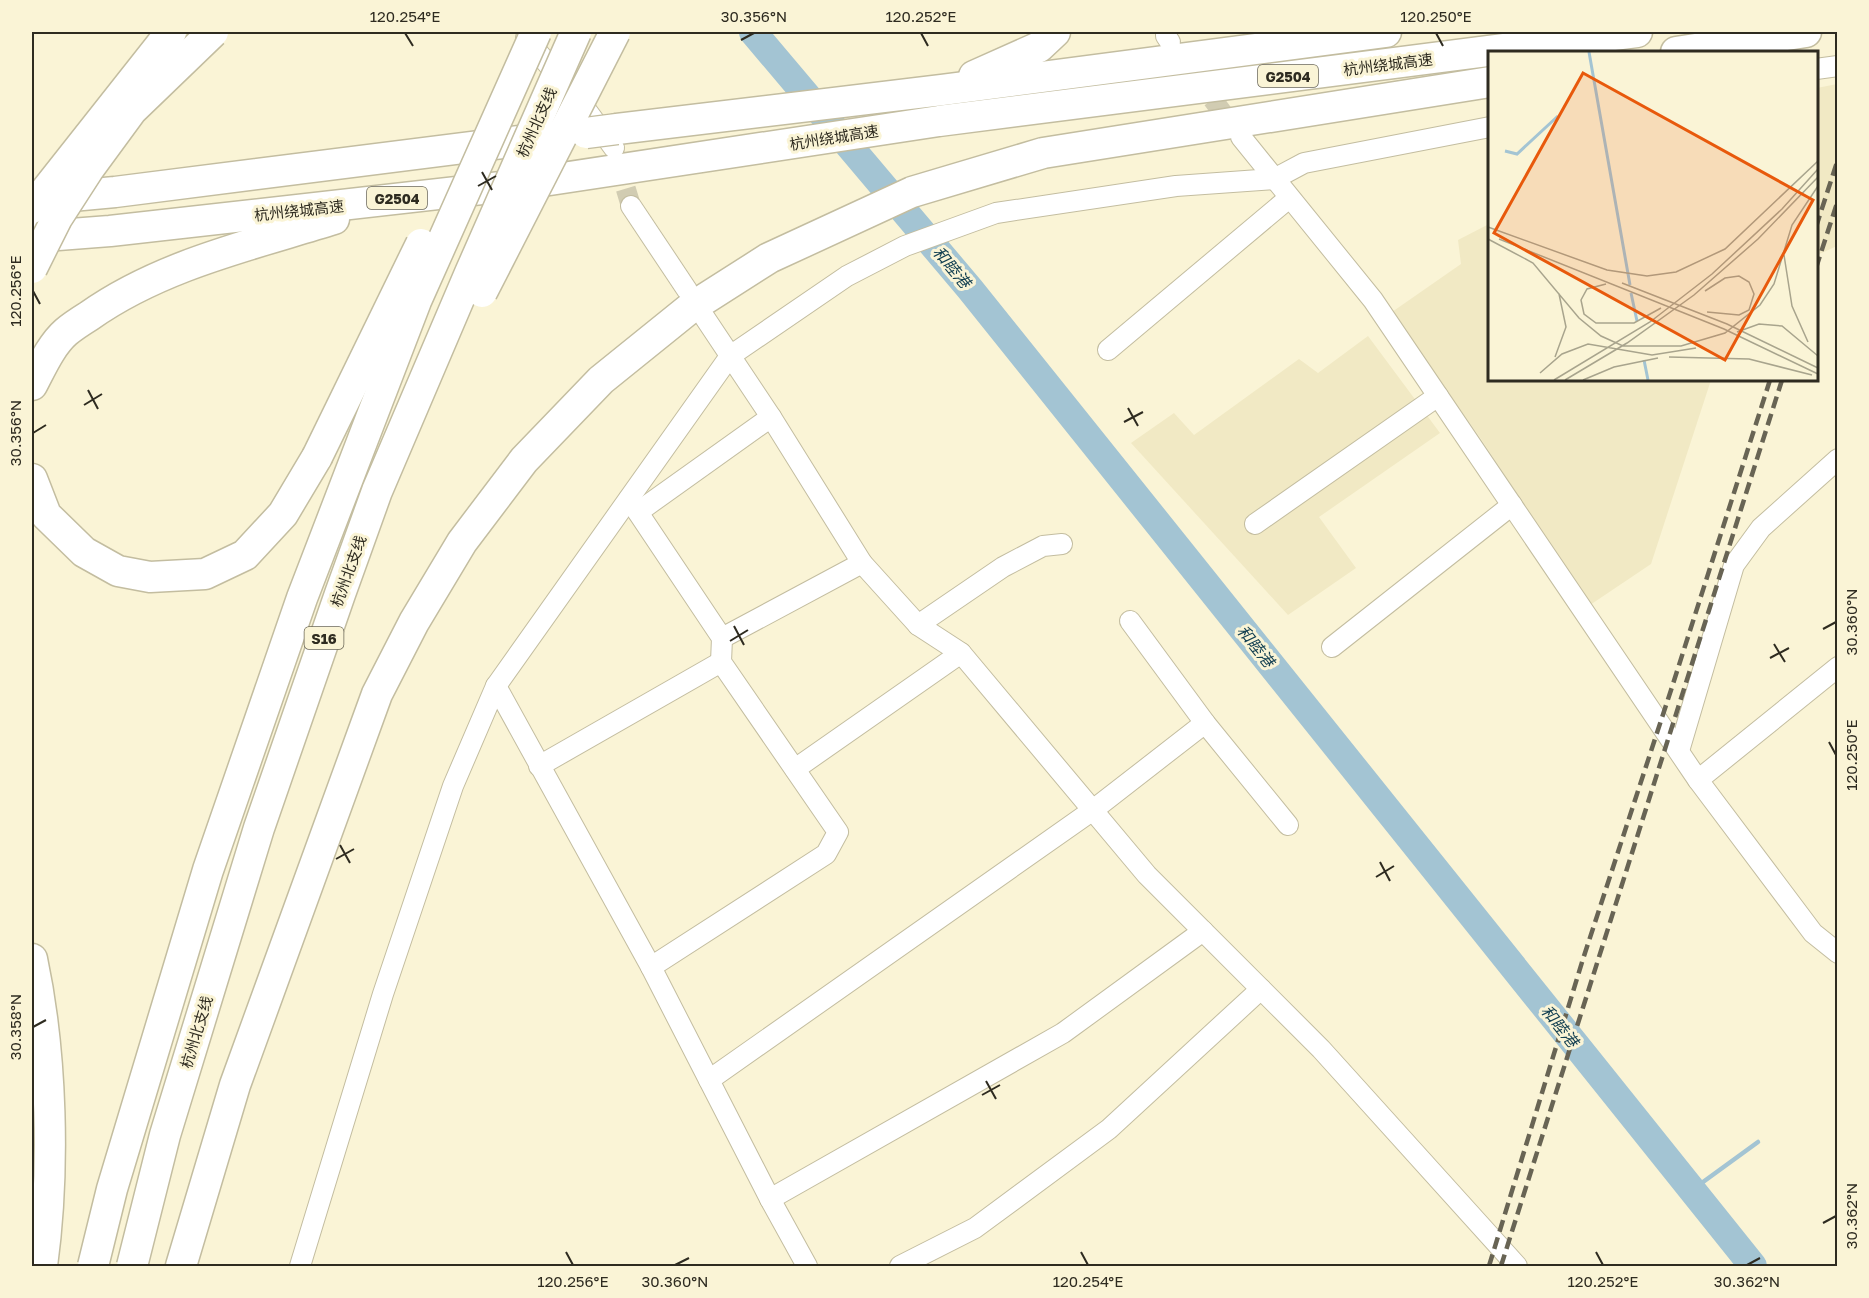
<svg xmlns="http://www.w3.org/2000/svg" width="1869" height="1298" font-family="'Golos Text','Noto Sans SC',sans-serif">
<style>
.built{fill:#f1e9c4}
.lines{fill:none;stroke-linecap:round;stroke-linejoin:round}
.stream{stroke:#a3c4d3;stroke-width:4.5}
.river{stroke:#a3c4d3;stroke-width:28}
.minor-tunnel{stroke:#d1ccb2;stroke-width:20;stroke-dasharray:20 10;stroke-linecap:butt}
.minor-casing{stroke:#c3bda0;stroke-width:22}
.highway-casing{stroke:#c3bda0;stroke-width:33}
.minor{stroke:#fff;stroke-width:20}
.highway{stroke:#fff;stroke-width:30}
.rail{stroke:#686454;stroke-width:4.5;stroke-dasharray:12 6;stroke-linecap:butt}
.highway-bridge-casing{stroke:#c3bda0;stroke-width:33;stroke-linecap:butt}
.highway-bridge{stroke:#fff;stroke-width:30}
.ticks{fill:none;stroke:#2e2b20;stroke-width:2}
.labels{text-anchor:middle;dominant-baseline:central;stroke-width:6;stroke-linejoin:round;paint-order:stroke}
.shield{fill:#faf4d6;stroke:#6b6757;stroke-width:1.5}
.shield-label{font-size:14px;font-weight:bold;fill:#2e2b20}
.street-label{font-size:15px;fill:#2e2b20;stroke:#faf4d6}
.water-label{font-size:16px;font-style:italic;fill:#144052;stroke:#faf4d6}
.inset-river{fill:none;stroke:#a3c4d3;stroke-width:3}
.inset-road{fill:none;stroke:#a8a48d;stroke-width:1.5}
.view{fill:#e8590c;fill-opacity:0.15;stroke:#e8590c;stroke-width:3}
.inset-edge{fill:none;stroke:#2e2b20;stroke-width:3}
.neatline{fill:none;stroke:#2e2b20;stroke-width:2}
.ticks-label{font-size:15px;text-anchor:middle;fill:#2e2b20}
</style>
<rect width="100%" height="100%" fill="#faf4d6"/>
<g class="built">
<path d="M 1837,84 L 1837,246 L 1817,255 L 1817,88 Z"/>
<path d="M 1489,224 L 1490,380 L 1711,380 L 1651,564 L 1590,605 L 1481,439 L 1392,312 L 1461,264 L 1458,240 Z"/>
<path d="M 1368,336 L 1440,433 L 1319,517 L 1356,568 L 1288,615 L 1131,443 L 1174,413 L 1194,435 L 1299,359 L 1318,373 Z"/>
</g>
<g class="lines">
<path class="stream" d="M 1692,1190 L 1758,1142"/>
<path class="river" d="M 753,32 L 970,289 L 1753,1266"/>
<g class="minor-tunnel">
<path d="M 1177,51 L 1236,131"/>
<path d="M 617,160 L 631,206"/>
</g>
<g class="minor-casing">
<g id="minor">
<path d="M 1166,32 L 1166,36 L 1170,42"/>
<path d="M 526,38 L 587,111 L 614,148"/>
<path d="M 1816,69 L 1838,66"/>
<path d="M 1241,137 L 1373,300 L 1698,780 L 1813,933 L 1838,953"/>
<path d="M 631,206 L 687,290"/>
<path d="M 705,318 L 771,417 L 862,563 L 918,625 L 961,653 L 1147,875 L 1321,1049 L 1517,1266"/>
<path d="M 1108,350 L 1289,198"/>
<path d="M 629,499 L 722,638 L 721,662 L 838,832 L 826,854 L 651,967"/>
<path d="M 638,512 L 771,417"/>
<path d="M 1255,524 L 1438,396"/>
<path d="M 1130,621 L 1205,723"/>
<path d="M 918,625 L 1003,567 L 1043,546 L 1062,544"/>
<path d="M 722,638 L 862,563"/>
<path d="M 1332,647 L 1512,505"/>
<path d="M 496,686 L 651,967 L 770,1199 L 807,1266"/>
<path d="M 1679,751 L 1734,565 L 1761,528 L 1838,459"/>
<path d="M 539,766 L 721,662"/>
<path d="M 795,769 L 961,653"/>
<path d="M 1698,780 L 1838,667"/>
<path d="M 709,1080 L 1093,810 L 1205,723 L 1288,825"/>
<path d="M 770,1199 L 1063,1033 L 1203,931"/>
<path d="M 300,1266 L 383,994 L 453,786 L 496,686 L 730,356 L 847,276 L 905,246 L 996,213 L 1176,186 L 1274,179 L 1304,163 L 1490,127"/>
<path d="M 900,1266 L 975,1228 L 1109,1129 L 1261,989"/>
</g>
</g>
<g class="highway-casing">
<g id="highway">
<path d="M 1676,52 L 1806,32"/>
<path d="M 974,76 L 1039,47 L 1055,32"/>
<path d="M 617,129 L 942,90 L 1386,32"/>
<path d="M 50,198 L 115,192 L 551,137"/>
<path d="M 32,237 L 110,231 L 510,186 L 939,121 L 1637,32"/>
<path d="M 32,385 C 41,368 51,345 66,332 C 73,326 81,321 89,316 C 161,265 251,245 334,219"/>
<path d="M 32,479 L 46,515 L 84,552 L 118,571 L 150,577 L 205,574 L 245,555 L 283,514 L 317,457"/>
<path d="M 32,959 C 52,1053 55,1171 42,1266"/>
<path d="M 181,1266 L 235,1085 L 377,694 L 414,622 L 462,542 L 524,460 L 601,380 L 689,309 L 769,258 L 912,192 L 1043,153 L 1490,82"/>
</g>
</g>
<use href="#minor" class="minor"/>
<use href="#highway" class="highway"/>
<g class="rail">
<path d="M 1816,227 L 1838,159"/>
<path d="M 1816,268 L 1838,200"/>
<path d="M 1489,1266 L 1583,959 L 1672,687 L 1770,380"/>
<path d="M 1501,1266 L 1782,380"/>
</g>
<g class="highway-bridge-casing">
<g id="highway-bridge">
<path d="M 586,133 L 617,129"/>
<path d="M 32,208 L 171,32"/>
<path d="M 32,268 L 57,218 L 88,170 L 132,110 L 213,32"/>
<path d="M 482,292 L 615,32"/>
<path d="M 317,457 L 421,244"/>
<path d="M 93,1266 L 112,1189 L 208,870 L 302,598 L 416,301 L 536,32"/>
<path d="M 132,1266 L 165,1135 L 259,828 L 340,594 L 377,491 L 470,273 L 576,32"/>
</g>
</g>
<use href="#highway-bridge" class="highway-bridge"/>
</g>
<path class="ticks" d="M 405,33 L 413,46M 921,33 L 928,46M 1436,33 L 1443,46M 741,40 L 754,33M 482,172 L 492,190M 478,186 L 496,176M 33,291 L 40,304M 88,390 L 98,409M 84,405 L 102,394M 1128,408 L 1138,426M 1124,422 L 1143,412M 33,433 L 46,425M 734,626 L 744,645M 1823,629 L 1836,622M 730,641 L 748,630M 1774,644 L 1785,662M 1770,658 L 1789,648M 1829,742 L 1836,755M 340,845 L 350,863M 336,859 L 354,849M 1380,862 L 1390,881M 1376,877 L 1394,866M 33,1027 L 46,1020M 986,1081 L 996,1099M 982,1095 L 1000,1085M 1823,1223 L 1836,1216M 566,1252 L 573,1265M 1081,1252 L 1088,1265M 1596,1252 L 1603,1265M 675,1265 L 689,1258M 1747,1265 L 1760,1258"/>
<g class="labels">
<g class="shield">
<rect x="1258" y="65" width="60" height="22" rx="4.5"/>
<rect x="367" y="187" width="60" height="22" rx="4.5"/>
<rect x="304.5" y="627" width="39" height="22" rx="4.5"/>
</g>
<g class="shield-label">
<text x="1288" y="76">G2504</text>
<text x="397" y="198">G2504</text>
<text x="324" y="638">S16</text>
</g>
<g class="street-label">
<text transform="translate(1388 64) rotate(-7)">杭州绕城高速</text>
<text transform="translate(536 122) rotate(-66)">杭州北支线</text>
<text transform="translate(834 137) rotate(-9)">杭州绕城高速</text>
<text transform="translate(299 210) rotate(-6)">杭州绕城高速</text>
<text transform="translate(348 571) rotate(-70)">杭州北支线</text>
<text transform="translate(196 1032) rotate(-73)">杭州北支线</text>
</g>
<g class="water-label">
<text transform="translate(952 267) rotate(50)">和睦港</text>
<text transform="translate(1256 646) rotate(51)">和睦港</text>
<text transform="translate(1560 1026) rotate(51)">和睦港</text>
</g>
</g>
<g transform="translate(1488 51)">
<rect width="330" height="330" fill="#faf4d6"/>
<path class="inset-river" d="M 101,1 L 142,234M 17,100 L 29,103 L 70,65M 143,242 L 149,270M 156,309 L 160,329"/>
<path class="inset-road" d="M 0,176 L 119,219 L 159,225 L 188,221 L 237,198 L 330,110M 0,188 L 45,212 L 91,267 L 113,285 L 135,295 L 193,295 L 237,282 L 272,254 L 286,233 L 304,174 L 330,135M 11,188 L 236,278 L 330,323M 296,204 L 304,255 L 320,291M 134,232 L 239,273 L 330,317M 118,233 L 99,238 L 93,249 L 96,263 L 108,272 L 146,272 L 173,257M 217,240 L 237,227 L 251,225 L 261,231 L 266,243 L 261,259 L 251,264 L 219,261M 249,281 L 271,273 L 294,275 L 330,305M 67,306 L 78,276 L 71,243M 181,306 L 261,308 L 324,324M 52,322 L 74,303 L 100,293 L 164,304 L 208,297M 66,329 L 162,271 L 224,223 L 294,158 L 330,118M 77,329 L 139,292 L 206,244 L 270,188 L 330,126M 95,329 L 126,316 L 170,307"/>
<path class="view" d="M 95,22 L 325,149 L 237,309 L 6,182 Z"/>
<rect width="330" height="330" class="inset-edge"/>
</g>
<rect width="1869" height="1298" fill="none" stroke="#faf4d6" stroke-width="66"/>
<rect x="33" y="33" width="1803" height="1232" class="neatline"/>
<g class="ticks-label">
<text x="405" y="22">120.254°E</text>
<text x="754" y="22">30.356°N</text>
<text x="921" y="22">120.252°E</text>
<text x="1436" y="22">120.250°E</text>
<text transform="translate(16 291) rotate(-90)" y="5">120.256°E</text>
<text transform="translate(16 433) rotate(-90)" y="5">30.356°N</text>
<text transform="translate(1852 622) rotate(-90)" y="5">30.360°N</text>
<text transform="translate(1852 755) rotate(-90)" y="5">120.250°E</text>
<text transform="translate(16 1027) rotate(-90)" y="5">30.358°N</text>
<text transform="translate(1852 1216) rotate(-90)" y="5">30.362°N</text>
<text x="573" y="1287">120.256°E</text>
<text x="675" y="1287">30.360°N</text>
<text x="1088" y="1287">120.254°E</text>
<text x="1603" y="1287">120.252°E</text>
<text x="1747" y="1287">30.362°N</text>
</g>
</svg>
